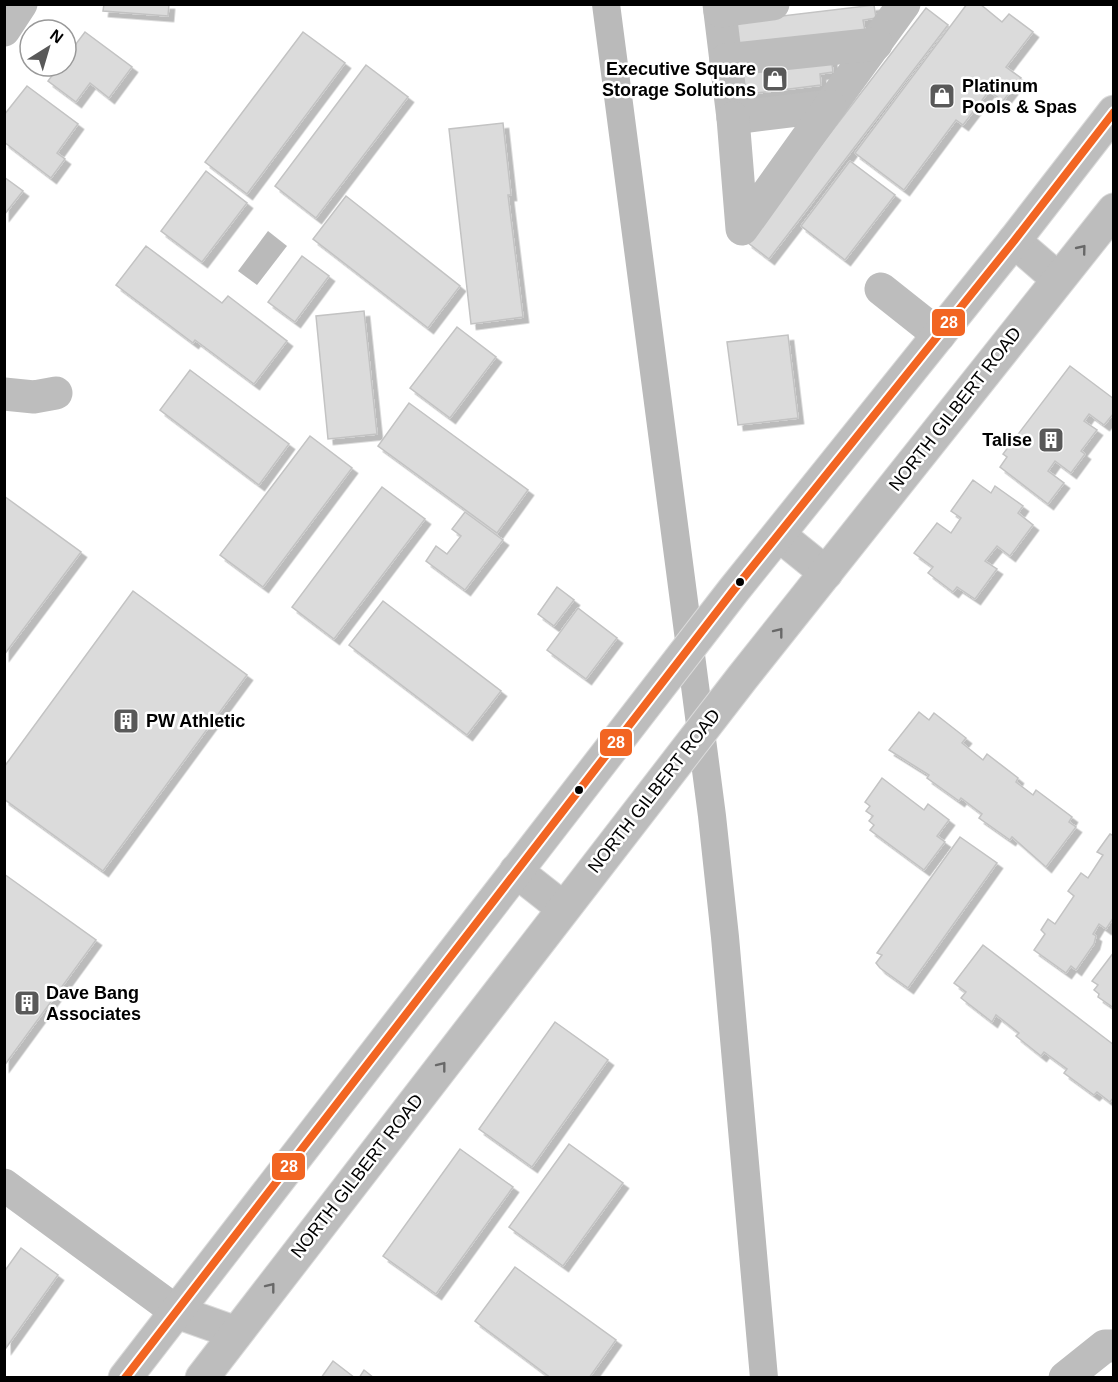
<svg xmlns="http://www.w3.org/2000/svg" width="1118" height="1382" font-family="Helvetica,sans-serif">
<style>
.water{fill:#bababa}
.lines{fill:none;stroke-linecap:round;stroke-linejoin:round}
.canal{stroke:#bababa;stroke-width:28}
.building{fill:#dbdbdb;stroke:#c3c3c3;stroke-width:1.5;filter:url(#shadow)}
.major-casing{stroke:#dbdbdb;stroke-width:35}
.minor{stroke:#bdbdbd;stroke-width:33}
.major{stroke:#bdbdbd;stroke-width:33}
.bus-1-casing{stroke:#fff;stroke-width:12}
.bus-1{stroke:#f26522;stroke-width:8}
.oneway{stroke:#686868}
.bus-dot{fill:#000;stroke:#fff;stroke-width:2}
.labels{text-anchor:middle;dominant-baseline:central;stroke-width:5;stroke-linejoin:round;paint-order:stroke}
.poi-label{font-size:18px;font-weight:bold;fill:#000;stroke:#fff;text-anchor:start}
.street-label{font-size:18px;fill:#000;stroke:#fff}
.line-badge{stroke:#fff;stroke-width:2}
.badge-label{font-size:16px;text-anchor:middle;font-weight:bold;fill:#fff}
</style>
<defs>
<filter id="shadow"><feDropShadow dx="5.5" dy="5.5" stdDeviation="0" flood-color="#0004"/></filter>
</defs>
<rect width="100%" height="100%" fill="#fff"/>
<path class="water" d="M 268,231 L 287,246 L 257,285 L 238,271 Z"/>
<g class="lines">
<path class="canal" d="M 606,4 L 712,816 L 725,937 L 764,1378"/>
</g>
<g class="building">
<path d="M 104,4 L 169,4 L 168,16 L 103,11 Z"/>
<path d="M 967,4 L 980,4 L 1002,22 L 1009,14 L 1033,32 L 1006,67 L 1021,78 L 1003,101 L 989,91 L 963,125 L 956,120 L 904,190 L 855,153 Z"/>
<path d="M 874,5 L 876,18 L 863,20 L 865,31 L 735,47 L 732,22 Z"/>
<path d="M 926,8 L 948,25 L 769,259 L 747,242 Z"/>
<path d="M 85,32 L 132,67 L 109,98 L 90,83 L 76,102 L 48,81 L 59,66 L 66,66 L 66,57 Z"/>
<path d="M 303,32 L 345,63 L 247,194 L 205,162 Z"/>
<path d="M 831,57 L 833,72 L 820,74 L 821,85 L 741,95 L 737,70 Z"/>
<path d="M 366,65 L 408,97 L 316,218 L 275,186 Z"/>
<path d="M 27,86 L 78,124 L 57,153 L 65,159 L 51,178 L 4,142 L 4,115 Z"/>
<path d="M 503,123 L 511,195 L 508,195 L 523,317 L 471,324 L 449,129 Z"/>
<path d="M 850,161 L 895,195 L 845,260 L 801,226 Z"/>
<path d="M 206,171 L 247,203 L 202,262 L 161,231 Z"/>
<path d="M 4,177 L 23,191 L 4,215 Z"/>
<path d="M 346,196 L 460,286 L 428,328 L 313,239 Z"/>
<path d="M 146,246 L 222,303 L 228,296 L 287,341 L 254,384 L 195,340 L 193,343 L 116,285 Z"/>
<path d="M 302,256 L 329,276 L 295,322 L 268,302 Z"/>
<path d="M 364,311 L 377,434 L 328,439 L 316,316 Z"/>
<path d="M 457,327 L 496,357 L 450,418 L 410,388 Z"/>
<path d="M 788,335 L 798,418 L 738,425 L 727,342 Z"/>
<path d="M 1070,366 L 1114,399 L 1114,413 L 1104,425 L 1089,414 L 1084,421 L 1097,430 L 1081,451 L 1085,454 L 1071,473 L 1055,461 L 1048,471 L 1064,483 L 1048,504 L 1000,467 L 1007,457 L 1003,454 Z"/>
<path d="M 190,370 L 289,444 L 259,485 L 160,410 Z"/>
<path d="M 409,403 L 528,490 L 497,533 L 378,446 Z"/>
<path d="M 310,436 L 352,468 L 263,587 L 220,555 Z"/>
<path d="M 973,480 L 991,493 L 995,486 L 1023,506 L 1018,513 L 1033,525 L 1010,556 L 997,546 L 985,561 L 997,569 L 975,599 L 957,587 L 953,592 L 928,573 L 933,567 L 914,553 L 937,523 L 951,533 L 961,518 L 951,511 Z"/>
<path d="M 382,487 L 425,519 L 334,639 L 292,607 Z"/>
<path d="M 4,496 L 81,552 L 4,655 Z"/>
<path d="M 465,512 L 503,540 L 465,590 L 426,561 L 436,546 L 447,554 L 461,536 L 452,529 Z"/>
<path d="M 557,587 L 574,600 L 554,626 L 538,614 Z"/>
<path d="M 133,591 L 247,675 L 103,871 L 4,799 L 4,767 Z"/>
<path d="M 383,601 L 501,691 L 467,735 L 349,645 Z"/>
<path d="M 578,608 L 617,638 L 586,679 L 547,650 Z"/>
<path d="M 919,712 L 929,720 L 934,713 L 966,738 L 962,743 L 983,760 L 987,754 L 1018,778 L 1016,782 L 1033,795 L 1036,790 L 1072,817 L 1069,822 L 1076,827 L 1046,867 L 1012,837 L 1010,840 L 979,818 L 982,814 L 961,798 L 959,801 L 927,778 L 929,775 L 889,750 Z"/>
<path d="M 882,778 L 924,810 L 928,804 L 949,820 L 937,836 L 945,842 L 924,870 L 870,830 L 874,825 L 869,821 L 873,816 L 866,811 L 870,806 L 865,802 Z"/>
<path d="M 1110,834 L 1114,836 L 1114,917 L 1106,929 L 1099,924 L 1093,934 L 1096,936 L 1094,944 L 1076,970 L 1071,966 L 1066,973 L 1034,950 L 1045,934 L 1041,930 L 1048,919 L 1055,924 L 1074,896 L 1068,891 L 1081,873 L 1088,878 L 1103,855 L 1097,852 Z"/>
<path d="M 960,837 L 997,863 L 908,988 L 880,968 L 876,963 L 882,955 L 877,953 Z"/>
<path d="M 4,874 L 96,940 L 4,1066 Z"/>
<path d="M 983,945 L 1114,1045 L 1114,1097 L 1110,1102 L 1097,1092 L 1094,1095 L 1064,1073 L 1067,1069 L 1044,1052 L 1041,1056 L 1016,1036 L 1019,1033 L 996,1015 L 992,1022 L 961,998 L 966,992 L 954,983 Z"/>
<path d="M 1114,952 L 1114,1008 L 1098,997 L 1099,994 L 1094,990 L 1098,985 L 1092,981 Z"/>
<path d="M 555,1022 L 608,1060 L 532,1167 L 479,1129 Z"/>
<path d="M 569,1144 L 623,1183 L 563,1266 L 509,1227 Z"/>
<path d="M 460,1149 L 513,1187 L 436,1294 L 383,1256 Z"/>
<path d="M 21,1248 L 58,1275 L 6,1348 L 4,1272 Z"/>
<path d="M 515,1267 L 616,1340 L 589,1378 L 551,1378 L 475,1321 Z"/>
<path d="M 333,1361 L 355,1378 L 321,1378 Z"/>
<path d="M 364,1370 L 374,1378 L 359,1378 Z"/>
</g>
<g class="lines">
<g class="major-casing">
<g id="major">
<path d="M 1014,241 L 1058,279"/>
<path d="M 779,535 L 826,573"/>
<path d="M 516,871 L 563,908"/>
<path d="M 177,1312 L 236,1333"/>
<path d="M 125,1378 L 733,591 L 1014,241 L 1114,112"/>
<path d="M 202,1378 L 742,678 L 1114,210"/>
</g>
</g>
<g class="minor">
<path d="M 719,4 L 733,118 L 830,106 L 904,4"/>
<path d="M 720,11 L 773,4"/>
<path d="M 4,30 L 21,4"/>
<path d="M 726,60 L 876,44"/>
<path d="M 733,118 L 742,229 L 830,106"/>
<path d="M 881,289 L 939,335"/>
<path d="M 4,394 L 34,397 L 56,393"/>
<path d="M 4,1185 L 177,1312"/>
<path d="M 1065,1378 L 1105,1346 L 1114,1346"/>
</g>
<use href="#major" class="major"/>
<g class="bus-1-casing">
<path id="bus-1" d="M 125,1378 L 733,591 L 1014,241 L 1114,112"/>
</g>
<use href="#bus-1" class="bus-1"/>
</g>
<defs><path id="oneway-chevron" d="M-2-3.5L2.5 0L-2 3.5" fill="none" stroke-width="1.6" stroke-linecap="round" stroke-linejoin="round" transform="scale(1.5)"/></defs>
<g class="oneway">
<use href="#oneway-chevron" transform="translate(1082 249) rotate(-51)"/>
<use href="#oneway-chevron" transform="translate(779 632) rotate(-52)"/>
<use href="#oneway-chevron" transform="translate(442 1066) rotate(-52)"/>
<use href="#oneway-chevron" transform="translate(271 1287) rotate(-52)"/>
</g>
<defs>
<g id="shop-square" transform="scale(1.35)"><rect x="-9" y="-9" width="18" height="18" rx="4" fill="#595959" stroke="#fff"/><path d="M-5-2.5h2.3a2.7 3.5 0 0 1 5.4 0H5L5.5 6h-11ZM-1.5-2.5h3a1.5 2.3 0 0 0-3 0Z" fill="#fff"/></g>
<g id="building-square" transform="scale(1.35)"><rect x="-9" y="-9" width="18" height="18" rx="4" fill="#595959" stroke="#fff"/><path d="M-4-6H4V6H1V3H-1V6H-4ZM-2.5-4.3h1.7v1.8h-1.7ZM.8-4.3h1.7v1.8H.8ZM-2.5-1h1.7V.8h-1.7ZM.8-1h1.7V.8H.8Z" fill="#fff"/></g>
</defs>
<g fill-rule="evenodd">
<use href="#shop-square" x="775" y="79"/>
<use href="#shop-square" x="942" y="96"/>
<use href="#building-square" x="1051" y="440"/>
<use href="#building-square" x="126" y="721"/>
<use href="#building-square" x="27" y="1003"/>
</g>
<g class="bus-dot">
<circle cx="740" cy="582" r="5"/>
<circle cx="579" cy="790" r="5"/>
</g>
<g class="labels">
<g class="poi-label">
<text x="756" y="69" text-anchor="end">Executive Square<tspan x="756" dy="21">Storage Solutions</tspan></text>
<text x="962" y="86">Platinum<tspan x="962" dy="21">Pools &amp; Spas</tspan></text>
<text x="1032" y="440" text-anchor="end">Talise</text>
<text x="146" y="721">PW Athletic</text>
<text x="46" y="993">Dave Bang<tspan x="46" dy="21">Associates</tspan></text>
</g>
<g class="street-label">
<text transform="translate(955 409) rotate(-52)">NORTH GILBERT ROAD</text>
<text transform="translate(654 791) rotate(-52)">NORTH GILBERT ROAD</text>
<text transform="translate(357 1176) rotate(-52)">NORTH GILBERT ROAD</text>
</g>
</g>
<g class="line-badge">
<rect x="931" y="308" width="35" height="29" rx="6" fill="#f26522"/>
<rect x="599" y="728" width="34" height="29" rx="6" fill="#f26522"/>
<rect x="271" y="1152" width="35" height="29" rx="6" fill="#f26522"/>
</g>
<g class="badge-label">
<text x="949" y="328">28</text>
<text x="616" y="748">28</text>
<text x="289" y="1172">28</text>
</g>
<rect width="1118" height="1382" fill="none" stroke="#000000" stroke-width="12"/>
<g transform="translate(48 48) rotate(37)"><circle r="28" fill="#ffffff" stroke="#999999" stroke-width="1.5"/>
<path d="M0-4.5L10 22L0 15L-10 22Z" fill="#595959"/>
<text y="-9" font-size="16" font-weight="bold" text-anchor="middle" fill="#000000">N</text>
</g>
</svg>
